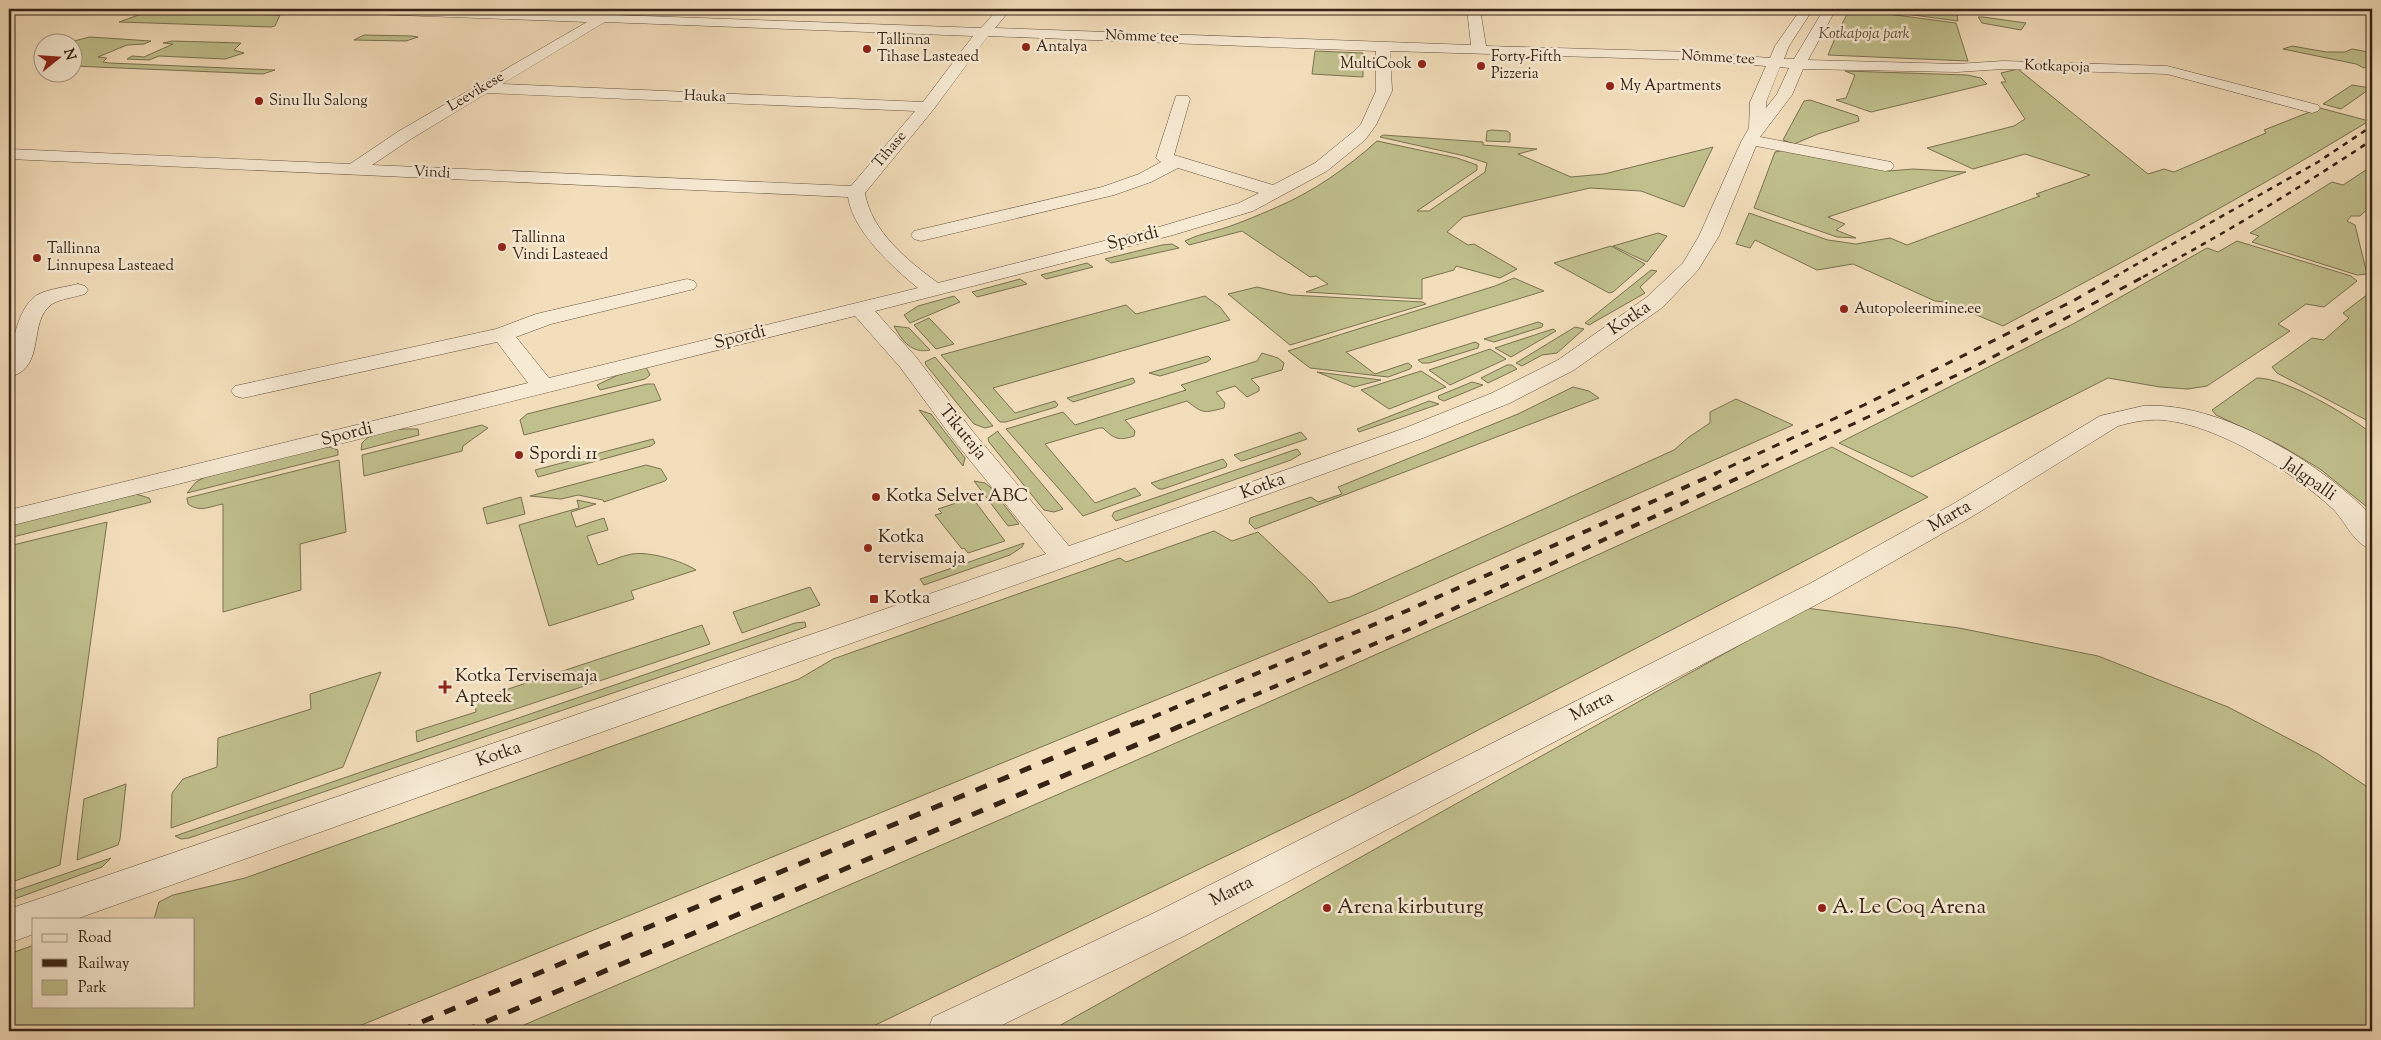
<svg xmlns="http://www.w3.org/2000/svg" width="2381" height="1040" font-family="'Sorts Mill Goudy',serif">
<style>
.green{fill:#c0c08d;stroke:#7a7251}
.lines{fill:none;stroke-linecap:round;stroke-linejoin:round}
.minor-casing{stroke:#64523e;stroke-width:1}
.minor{fill:#f7ead3;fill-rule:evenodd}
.rail-far3{stroke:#352315;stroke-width:2.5;stroke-dasharray:5.5 5.5;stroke-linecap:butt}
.rail-far2{stroke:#352315;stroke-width:3;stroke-dasharray:8 8;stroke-linecap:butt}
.rail-far1{stroke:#352315;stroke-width:4;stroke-dasharray:9 9;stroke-linecap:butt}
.rail{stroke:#352315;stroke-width:5;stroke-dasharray:12 12;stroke-linecap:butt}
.poi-dot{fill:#8f2418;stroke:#f7ead3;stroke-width:2}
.labels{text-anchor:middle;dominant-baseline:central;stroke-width:5;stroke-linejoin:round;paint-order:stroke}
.far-park-label{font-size:15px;font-style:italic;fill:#584a33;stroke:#f7ead3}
.far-street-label{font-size:15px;fill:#352315;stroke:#f7ead3}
.far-poi-label{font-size:15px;fill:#352315;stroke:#f7ead3;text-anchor:start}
.street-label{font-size:18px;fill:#352315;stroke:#f7ead3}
.poi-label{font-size:18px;fill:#352315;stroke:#f7ead3;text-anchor:start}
.near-poi-label{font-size:21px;fill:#352315;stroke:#f7ead3;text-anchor:start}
</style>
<rect width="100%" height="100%" fill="#f3debb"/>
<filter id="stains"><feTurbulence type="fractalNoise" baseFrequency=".004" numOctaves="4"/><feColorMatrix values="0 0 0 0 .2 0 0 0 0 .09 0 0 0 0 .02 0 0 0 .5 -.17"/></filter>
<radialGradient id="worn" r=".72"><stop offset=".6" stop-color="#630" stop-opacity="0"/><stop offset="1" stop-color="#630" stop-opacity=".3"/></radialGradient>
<g class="green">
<path d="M 1850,9 L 1956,23 L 1968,61 L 1828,55 L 1838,31 Z"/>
<path d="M 1868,9 L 1941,9 L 1957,15 L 1958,21 Z"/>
<path d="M 178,10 L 201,11 L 198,13 L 280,15 L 275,26 L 271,27 L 119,22 L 147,12 L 168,12 Z"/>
<path d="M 1978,17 L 1983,17 L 2026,23 L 2021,30 L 1982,23 Z"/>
<path d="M 364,35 L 412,36 L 418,37 L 406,41 L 354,40 Z"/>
<path d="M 90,37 L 151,41 L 144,44 L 127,45 L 98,57 L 107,58 L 103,62 L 109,63 L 275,70 L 263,74 L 73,66 L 72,42 L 70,42 Z"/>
<path d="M 172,41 L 241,43 L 234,50 L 244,53 L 225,59 L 159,56 L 149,60 L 127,59 L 132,56 L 144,57 L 173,44 L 163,43 Z"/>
<path d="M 2292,46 L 2326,52 L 2345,52 L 2352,49 L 2368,52 L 2372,50 L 2372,62 L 2364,68 L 2356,64 L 2283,49 Z"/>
<path d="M 1315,51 L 1363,53 L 1363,77 L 1312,74 Z"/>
<path d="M 2018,69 L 2148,174 L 2164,169 L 2174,172 L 2266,133 L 2264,130 L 2320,108 L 2369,121 C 2249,194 2127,260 2003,326 L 1945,302 L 1935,301 L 1853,264 L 1817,270 L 1755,240 L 1750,248 L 1736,244 L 1749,213 L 1828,240 L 1856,244 L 1890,238 L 1907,245 L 2040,196 L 2036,194 L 2090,175 L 2025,154 L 1973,169 L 1927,148 L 2014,126 L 2025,119 L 2001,82 L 2006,82 L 2001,73 Z"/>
<path d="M 1845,71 L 1967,75 L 1981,78 L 1987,84 L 1871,112 L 1836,100 L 1846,98 L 1855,75 Z"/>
<path d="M 2352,85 L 2371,88 L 2341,109 L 2323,104 Z"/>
<path d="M 1810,100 L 1858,116 L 1859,121 L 1818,134 L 1794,144 L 1783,140 L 1804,101 Z"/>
<path d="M 1492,130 L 1507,131 L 1510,133 L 1510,142 L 1486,141 L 1487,131 Z"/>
<path d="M 1383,135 L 1483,142 L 1483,145 L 1537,149 L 1518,154 L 1571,177 L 1604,174 L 1713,147 L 1684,207 L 1641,191 L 1590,188 L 1463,217 L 1447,232 L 1468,245 L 1474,244 L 1517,269 L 1500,278 L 1456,266 L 1454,270 L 1422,279 L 1422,299 L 1306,292 L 1328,284 L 1316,276 L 1310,277 L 1242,231 L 1189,245 L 1185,241 C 1195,236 1203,234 1214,231 C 1234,226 1256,216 1275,208 C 1313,192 1347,168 1377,141 L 1457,158 L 1477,165 L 1477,170 L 1417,211 L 1429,211 L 1485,172 L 1487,163 L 1465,156 L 1380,137 Z"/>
<path d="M 1785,150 L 1889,171 L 1913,169 L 1966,172 L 1828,217 L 1845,224 L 1836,230 L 1856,238 L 1837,237 L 1754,208 L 1775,152 Z"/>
<path d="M 2372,166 L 2372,205 L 2360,216 L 2351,216 L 2347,221 L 2355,225 L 2367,274 L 2357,275 L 2252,242 L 2259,236 L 2250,233 L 2332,182 L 2343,185 Z"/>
<path d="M 1658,233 L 1667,236 L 1647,262 L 1613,246 Z"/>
<path d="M 2237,241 L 2351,276 L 2357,281 L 2324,307 L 2306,304 L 2278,324 L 2290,331 L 2207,386 L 2188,389 L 2160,387 L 2108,378 L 1912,477 L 1839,443 L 2073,324 L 2207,248 L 2218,252 Z"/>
<path d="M 1172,244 L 1179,248 L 1111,263 L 1105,259 L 1162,245 Z"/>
<path d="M 1611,246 L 1645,264 L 1613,292 L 1609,293 L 1554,263 Z"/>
<path d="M 1087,263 L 1093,267 L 1046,279 L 1041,275 Z"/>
<path d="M 1651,270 L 1657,271 L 1640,287 L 1645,293 L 1589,325 L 1585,323 Z"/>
<path d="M 1514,278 L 1544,291 L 1346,352 L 1375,374 L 1408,363 L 1412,366 L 1410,369 L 1388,377 L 1310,368 L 1288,351 L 1495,286 Z"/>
<path d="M 1020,279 L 1027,284 L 977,297 L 972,292 Z"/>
<path d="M 1257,287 L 1291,295 L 1423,302 L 1426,304 L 1290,345 L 1228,294 Z"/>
<path d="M 2372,291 L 2372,423 L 2277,373 L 2272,367 L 2312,338 L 2324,340 L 2349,318 L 2343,313 Z"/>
<path d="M 954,296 L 960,302 L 910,323 L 904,315 L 918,306 Z"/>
<path d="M 1205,296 L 1220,307 L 1230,320 L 993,388 L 1015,413 L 1055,401 L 1058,405 L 1056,407 L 1006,422 L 1000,422 L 941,355 L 1126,305 L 1136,314 Z"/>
<path d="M 929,318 L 954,344 L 936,349 L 914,325 Z"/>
<path d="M 1538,322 L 1543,324 L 1542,327 L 1494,342 L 1484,339 Z"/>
<path d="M 894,326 L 909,328 L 930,350 C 912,354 902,341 894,326 Z"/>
<path d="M 1575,327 L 1584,329 L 1557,353 L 1542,355 L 1522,366 L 1516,363 Z"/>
<path d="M 1553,329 L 1556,331 L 1511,357 L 1495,348 Z"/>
<path d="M 1475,342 L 1479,344 L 1478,348 L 1429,363 L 1422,363 L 1418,360 Z"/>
<path d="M 1490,349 L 1506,359 L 1450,385 L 1429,370 Z"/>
<path d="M 1262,353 L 1278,358 L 1284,363 L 1282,370 L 1251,379 L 1259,387 L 1259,391 L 1247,397 L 1235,386 L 1216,392 L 1225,403 L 1224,408 C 1204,413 1203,414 1187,401 L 1125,420 L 1135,431 L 1134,436 C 1119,441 1114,439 1103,428 L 1099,428 L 1045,444 L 1095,503 L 1135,488 L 1141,495 L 1083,516 L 1006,429 L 1063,412 L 1075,425 L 1186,390 L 1181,385 L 1257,361 Z"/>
<path d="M 1208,356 L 1211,359 L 1207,362 L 1160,376 L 1149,373 Z"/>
<path d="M 935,357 L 993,426 L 985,428 L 974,424 L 926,365 L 925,362 Z"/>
<path d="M 1507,365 L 1512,365 L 1517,369 L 1488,383 L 1481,378 Z"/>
<path d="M 646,367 L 650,375 L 645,379 L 600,390 L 597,385 L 618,375 Z"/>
<path d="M 1421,371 L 1446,387 L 1389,409 L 1361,390 Z"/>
<path d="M 1317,372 L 1381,380 L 1354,387 Z"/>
<path d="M 1133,378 L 1135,382 L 1132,384 L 1073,402 L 1067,398 Z"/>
<path d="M 2257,378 C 2286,378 2349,415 2372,434 L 2372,511 L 2320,469 L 2280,445 L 2216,415 L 2212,410 Z"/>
<path d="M 1472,382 L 1483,385 L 1444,401 L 1439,399 L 1438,396 Z"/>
<path d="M 647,384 L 654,384 L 661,400 L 524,435 L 520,420 L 527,414 Z"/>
<path d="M 1573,387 L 1589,391 L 1599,398 L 1255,529 L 1249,523 L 1250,518 L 1311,497 L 1318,502 L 1342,494 L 1338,487 L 1518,414 Z"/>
<path d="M 1736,399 L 1793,425 L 1376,610 L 347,1031 L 9,1031 L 9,954 L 34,945 L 34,1006 L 194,1006 L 194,919 L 154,919 L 159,902 L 173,895 L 245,878 L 799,679 L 833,659 L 1120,558 L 1126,562 L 1214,531 L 1232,541 L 1258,532 L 1313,584 L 1329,603 L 1350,597 L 1674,450 L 1689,437 L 1710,423 L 1710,412 Z"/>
<path d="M 1429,401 L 1439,404 L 1359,432 L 1357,429 Z"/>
<path d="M 919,410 L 931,414 L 965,458 L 963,466 Z"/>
<path d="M 482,425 L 488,428 L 463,446 L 462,451 L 364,476 L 362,455 Z"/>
<path d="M 418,429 L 419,435 L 361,450 L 362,443 C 375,428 401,429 418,429 Z"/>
<path d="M 998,431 L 998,432 L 1063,509 L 1054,512 L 1044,510 L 989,442 L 988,438 Z"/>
<path d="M 1301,432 L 1307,439 L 1245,460 L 1241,461 L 1234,455 Z"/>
<path d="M 653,439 L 655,443 L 651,446 L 538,477 L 535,470 Z"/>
<path d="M 321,447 L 329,447 L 338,450 L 338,455 L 187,493 L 196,482 L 205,477 Z"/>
<path d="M 1832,447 L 1928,497 L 1353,795 L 863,1031 L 510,1031 C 952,841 1395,651 1832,447 Z"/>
<path d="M 1297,449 L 1301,454 L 1291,460 L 1116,521 L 1112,516 L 1114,512 Z"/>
<path d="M 1223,459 L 1227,464 L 1226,467 L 1163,489 L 1159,489 L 1151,483 Z"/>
<path d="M 339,460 L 346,532 L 300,544 L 301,590 L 223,612 L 223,504 C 211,506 200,513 188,504 L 187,498 Z"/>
<path d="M 646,465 L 661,469 L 667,479 L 665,481 L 604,502 L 603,500 L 578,495 L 561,499 L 530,496 Z"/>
<path d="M 974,481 L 985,483 L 990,487 L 1019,524 L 1008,526 Z"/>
<path d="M 136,494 L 149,498 L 151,502 L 9,538 L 9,524 Z"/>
<path d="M 521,497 L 525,514 L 487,524 L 483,508 Z"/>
<path d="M 577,500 L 596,504 L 571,512 L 576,527 L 604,518 L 608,530 L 587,536 L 598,565 C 609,562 620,556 632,554 C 649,551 682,561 696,570 L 631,591 L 634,599 L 549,626 L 519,525 L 579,508 Z"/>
<path d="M 965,500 L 974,500 L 1005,541 L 968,553 L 964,548 L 962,549 L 935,515 L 942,513 L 938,509 Z"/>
<path d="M 107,522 L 60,865 L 9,883 L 9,546 Z"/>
<path d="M 1024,543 L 1022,547 L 1010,555 L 924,585 L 920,579 Z"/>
<path d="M 810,587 L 820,605 L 742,633 L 733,612 Z"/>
<path d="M 1806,608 L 1959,628 L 2098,656 L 2228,707 L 2318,754 L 2372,790 L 2372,1031 L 1050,1031 Z"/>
<path d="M 805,622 L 806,627 L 189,838 L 181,839 L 175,836 L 795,623 Z"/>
<path d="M 702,625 L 710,644 L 417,742 L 416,731 L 476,712 L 475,700 Z"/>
<path d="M 381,672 L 343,767 L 171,828 L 172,793 L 183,779 L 217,767 L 218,738 L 311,709 L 310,694 Z"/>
<path d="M 126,784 L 120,839 L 118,845 L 77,860 L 84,799 Z"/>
<path d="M 111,858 L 102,867 L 9,901 L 9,893 Z"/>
</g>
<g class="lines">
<g class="minor-casing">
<g id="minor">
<path d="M 338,9 L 446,9 L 981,28 L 998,9 L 1011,9 L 995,28 L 1471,45 L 1467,9 L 1480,9 L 1486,46 L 1692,52 L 1770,58 L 1775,46 L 1801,9 L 1813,9 L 1789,46 L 1784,59 L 1794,59 L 1824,9 L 1836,9 L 1808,60 L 1957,64 L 2003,61 L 2167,66 L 2318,105 L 2320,108 L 2318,111 L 2312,113 L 2167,74 L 2003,69 L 1957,72 L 1803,69 L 1792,95 L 1760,137 L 1891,162 L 1894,166 L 1891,170 L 1885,171 L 1756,146 L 1719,236 L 1698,270 L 1663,307 L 1574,370 L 1510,403 L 1423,438 L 1074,564 L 76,919 L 34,919 L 34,934 L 9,943 L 9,909 L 1046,554 L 956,443 L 900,367 L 855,316 L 9,526 L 9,510 L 528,383 L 497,342 L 243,398 L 235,396 L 231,391 L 235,386 L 496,329 L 536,314 L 687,279 L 694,281 L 697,285 L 694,289 L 551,324 L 516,337 L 549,378 L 918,288 C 892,267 853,231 848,197 L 9,159 L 9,149 L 350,164 L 399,131 L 587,22 L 344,13 ZM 605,22 L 973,36 L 923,102 L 502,84 ZM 988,36 L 1376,51 L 1376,91 L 1361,124 L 1353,132 L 1315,163 L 1273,185 L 1174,155 L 1190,99 L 1188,96 L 1176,96 L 1156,158 L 1161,162 L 1139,174 L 1102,187 L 914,231 L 911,235 L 914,239 L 921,241 L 1114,195 L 1151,182 L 1178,168 L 1259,193 L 1239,203 L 1159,227 L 938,283 C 908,261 871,231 865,193 L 933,110 ZM 1390,51 L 1692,60 L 1766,66 L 1750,102 L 1749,128 L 1741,142 L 1699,236 L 1683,263 L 1647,297 L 1558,360 L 1492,393 L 1405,428 L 1069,546 L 974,433 L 916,357 L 875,311 L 1173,235 L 1253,211 L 1327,171 L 1365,140 L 1376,125 L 1392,91 ZM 1780,67 L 1789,68 L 1777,94 L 1766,108 L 1766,102 ZM 487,93 L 915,111 L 851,186 L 372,165 L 411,139 Z"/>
<path d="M 78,284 L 85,286 L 88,290 L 85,294 C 76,297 60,299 52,304 C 27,321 47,369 9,377 C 9,355 16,308 37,295 C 48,289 66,287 78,284 Z"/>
<path d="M 2143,406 C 2210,401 2298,450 2347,493 C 2355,500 2370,511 2372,522 C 2374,529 2372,541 2372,549 C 2354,545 2346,522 2333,509 C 2293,472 2218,425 2163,420 C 2147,419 2132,422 2118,426 L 1973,516 L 1831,597 L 1184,936 L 990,1031 L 927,1031 L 933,1017 L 1156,912 L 1811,583 L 1953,504 L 2100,416 Z"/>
</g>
</g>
<use href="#minor" class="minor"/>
<g class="rail-far3">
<path d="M 2114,277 L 2318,162 L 2372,126"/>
<path d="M 2143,277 C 2221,236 2298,189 2372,140"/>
</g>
<g class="rail-far2">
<path d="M 1714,474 L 1864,405 L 2071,302 L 2117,276"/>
<path d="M 1747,474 L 1976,366 L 2145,276"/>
</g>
<g class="rail-far1">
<path d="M 1136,724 L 1404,612 L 1717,473"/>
<path d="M 1187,724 L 1414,627 L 1749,473"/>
</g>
<g class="rail">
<path d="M 400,1031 L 1139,722"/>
<path d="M 464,1031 L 1190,722"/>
</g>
</g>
<g class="poi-dot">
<circle cx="1026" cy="47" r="5"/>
<circle cx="867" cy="49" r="5"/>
<circle cx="1422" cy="64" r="5"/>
<circle cx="1481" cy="66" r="5"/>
<circle cx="1610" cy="86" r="5"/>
<circle cx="259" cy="101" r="5"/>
<circle cx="502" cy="247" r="5"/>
<circle cx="37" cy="258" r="5"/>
<circle cx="1844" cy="309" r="5"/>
<circle cx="519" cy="455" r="5"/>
<circle cx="876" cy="497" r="5"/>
<circle cx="868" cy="548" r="5"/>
<rect x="869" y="594" width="10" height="10" rx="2.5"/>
<path d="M442.5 679.5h5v5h5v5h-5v5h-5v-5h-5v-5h5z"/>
<circle cx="1327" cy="908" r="5"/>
<circle cx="1822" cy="908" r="5"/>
</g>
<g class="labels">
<g class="far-park-label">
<text x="1864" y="34">Kotkapoja park</text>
</g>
<g class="far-street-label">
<text transform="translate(1142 37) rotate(2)">Nõmme tee</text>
<text transform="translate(1718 58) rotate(3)">Nõmme tee</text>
<text transform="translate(2057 67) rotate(2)">Kotkapoja</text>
<text transform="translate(476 92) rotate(-31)">Leevikese</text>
<text transform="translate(705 97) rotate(2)">Hauka</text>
<text transform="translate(890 150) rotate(-50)">Tihase</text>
<text transform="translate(432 173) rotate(3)">Vindi</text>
</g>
<g class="far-poi-label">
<text x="877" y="40">Tallinna<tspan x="877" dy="17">Tihase Lasteaed</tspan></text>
<text x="1036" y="47">Antalya</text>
<text x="1491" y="57">Forty-Fifth<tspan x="1491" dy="17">Pizzeria</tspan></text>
<text x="1412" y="64" text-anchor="end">MultiCook</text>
<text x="1620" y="86">My Apartments</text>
<text x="269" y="101">Sinu Ilu Salong</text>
<text x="512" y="238">Tallinna<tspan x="512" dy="17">Vindi Lasteaed</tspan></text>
<text x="47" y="249">Tallinna<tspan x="47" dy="17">Linnupesa Lasteaed</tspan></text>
<text x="1854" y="309">Autopoleerimine.ee</text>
</g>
<g class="street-label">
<text transform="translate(1133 239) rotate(-14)">Spordi</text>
<text transform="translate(1630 319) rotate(-34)">Kotka</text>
<text transform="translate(740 338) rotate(-14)">Spordi</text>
<text transform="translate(962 433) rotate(51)">Tikutaja</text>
<text transform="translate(347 435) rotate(-14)">Spordi</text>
<text transform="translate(2309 480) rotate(35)">Jalgpalli</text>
<text transform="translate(1263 487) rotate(-20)">Kotka</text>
<text transform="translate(1950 517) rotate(-30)">Marta</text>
<text transform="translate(1592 707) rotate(-27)">Marta</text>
<text transform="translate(499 755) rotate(-19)">Kotka</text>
<text transform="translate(1232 892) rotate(-27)">Marta</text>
</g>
<g class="poi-label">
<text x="529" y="455">Spordi 11</text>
<text x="886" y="497">Kotka Selver ABC</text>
<text x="878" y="538">Kotka<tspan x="878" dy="21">tervisemaja</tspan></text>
<text x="884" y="599">Kotka</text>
<text x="455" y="677">Kotka Tervisemaja<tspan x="455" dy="21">Apteek</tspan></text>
</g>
<g class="near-poi-label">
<text x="1337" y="908">Arena kirbuturg</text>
<text x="1832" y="908">A. Le Coq Arena</text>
</g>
</g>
<rect width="2381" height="1040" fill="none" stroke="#f3debb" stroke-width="30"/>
<rect x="10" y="10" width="2361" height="1020" fill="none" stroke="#352315" stroke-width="2.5"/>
<rect x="15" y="15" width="2351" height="1010" fill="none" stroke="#352315"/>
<rect x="32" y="918" width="162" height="90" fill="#f7ead3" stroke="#a99a87"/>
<rect x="42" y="934" width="25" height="8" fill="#f7ead3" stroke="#a99a87"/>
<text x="78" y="942" font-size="15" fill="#352315">Road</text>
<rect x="42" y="959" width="25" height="8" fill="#352315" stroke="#a99a87"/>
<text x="78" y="968" font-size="15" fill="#352315">Railway</text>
<rect x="42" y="980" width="25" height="15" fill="#c0c08d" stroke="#a99a87"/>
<text x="78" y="992" font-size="15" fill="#352315">Park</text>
<g transform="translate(58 58) rotate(73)"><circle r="24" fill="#f7ead3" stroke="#a99a87"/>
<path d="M0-4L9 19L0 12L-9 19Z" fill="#8f2418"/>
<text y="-8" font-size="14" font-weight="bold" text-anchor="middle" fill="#352315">N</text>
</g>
<rect width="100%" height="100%" filter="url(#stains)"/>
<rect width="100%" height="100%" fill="url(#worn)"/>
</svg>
